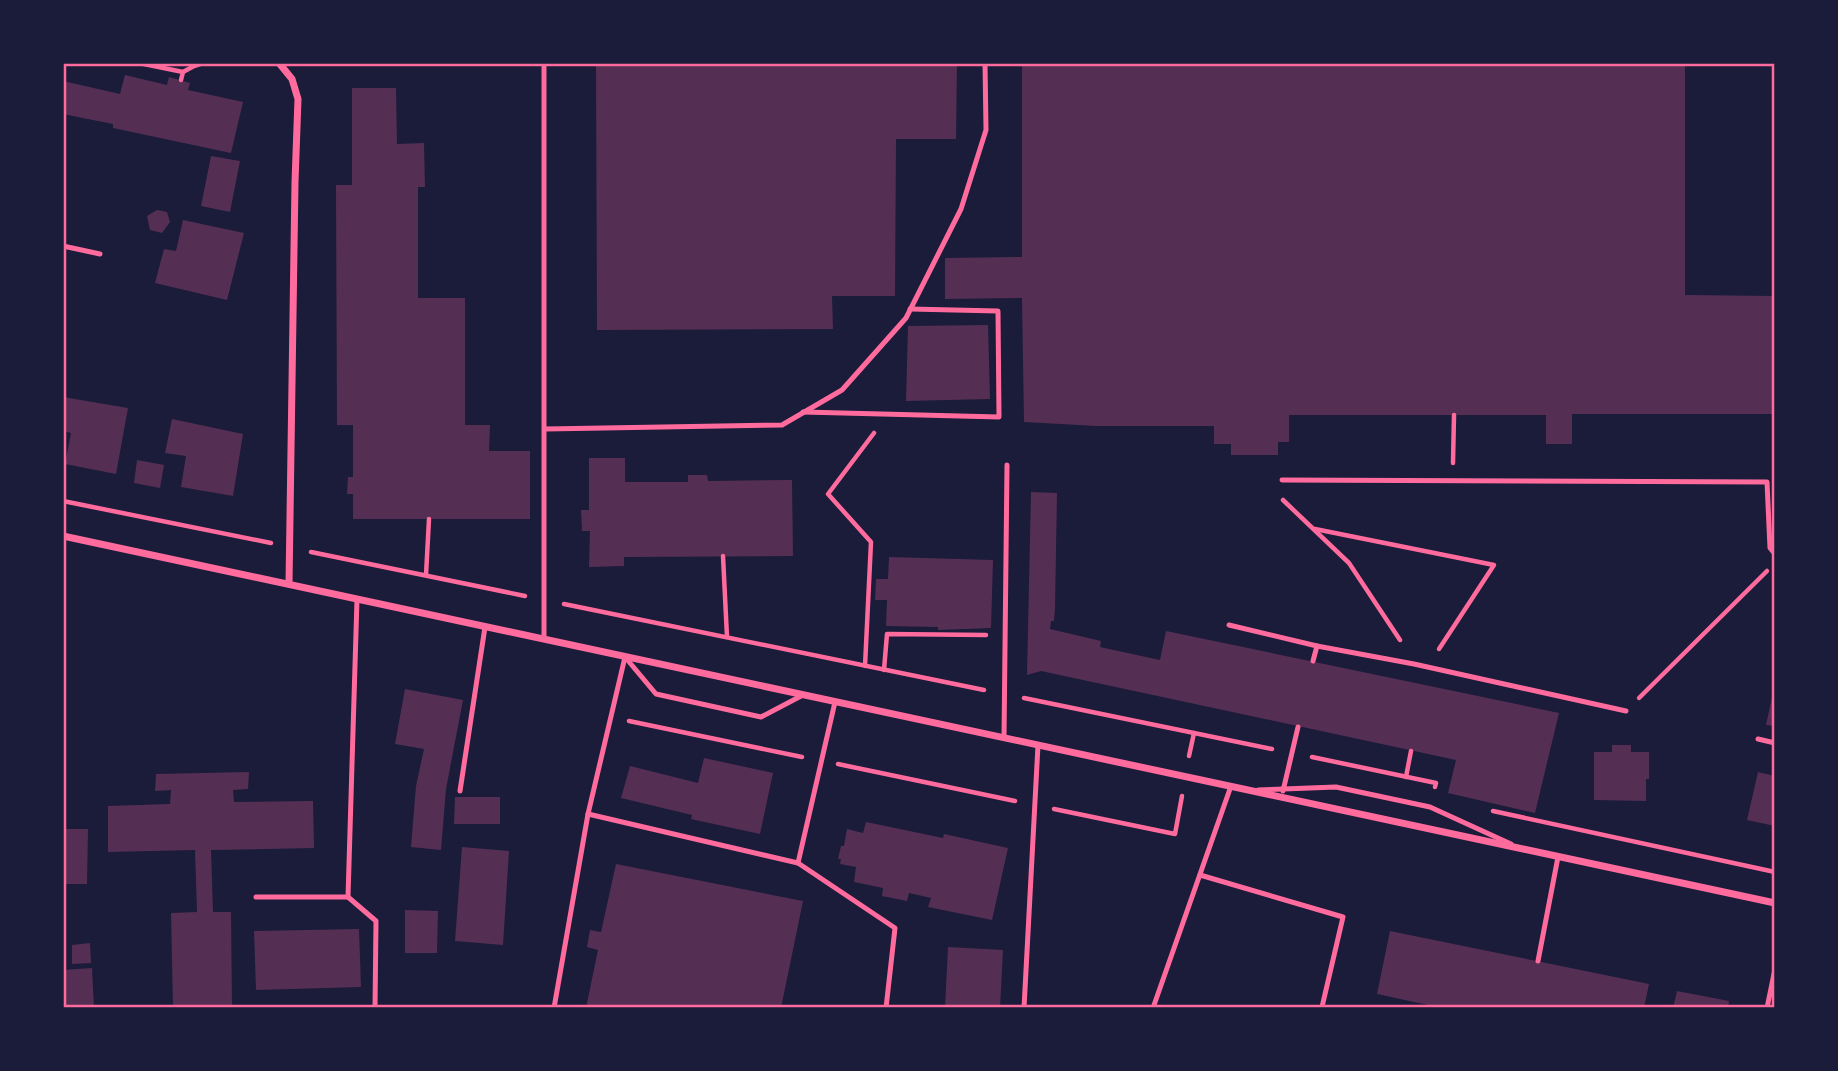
<svg xmlns="http://www.w3.org/2000/svg" width="1838" height="1071" font-family="'Fira Sans',sans-serif">
<style>
.building{fill:#542f53}
.lines{fill:none;stroke-linecap:round;stroke-linejoin:round}
.path{stroke:#ff6b9d;stroke-width:4.5}
.service{stroke:#ff6b9d;stroke-width:5}
.minor{stroke:#ff6b9d;stroke-width:7}
.neatline{fill:none;stroke:#ff6b9d;stroke-width:2.5}
</style>
<rect width="100%" height="100%" fill="#1b1b3a"/>
<g class="building">
<path d="M 596,63 L 957,63 L 956,139 L 896,139 L 895,296 L 832,296 L 833,329 L 597,330 Z"/>
<path d="M 1022,63 L 1685,63 L 1685,295 L 1775,296 L 1775,414 L 1572,414 L 1572,444 L 1546,444 L 1546,415 L 1289,415 L 1289,442 L 1278,442 L 1278,455 L 1231,455 L 1231,444 L 1214,444 L 1214,426 L 1097,426 L 1024,422 L 1022,298 L 945,299 L 945,258 L 1022,257 Z"/>
<path d="M 125,75 L 167,85 L 169,77 L 190,83 L 188,90 L 243,102 L 231,153 L 113,128 L 113,124 L 63,114 L 63,81 L 120,94 Z"/>
<path d="M 352,88 L 396,88 L 397,144 L 424,143 L 425,187 L 418,187 L 418,298 L 465,298 L 465,425 L 490,425 L 489,451 L 530,451 L 530,519 L 353,519 L 353,494 L 347,494 L 348,477 L 353,477 L 353,425 L 337,425 L 336,185 L 352,185 Z"/>
<path d="M 211,156 L 240,161 L 230,212 L 201,206 Z"/>
<path d="M 157,210 L 167,212 L 170,222 L 162,233 L 150,230 L 147,216 Z"/>
<path d="M 183,220 L 244,233 L 227,300 L 155,283 L 164,249 L 176,251 Z"/>
<path d="M 988,325 L 990,399 L 906,401 L 908,326 Z"/>
<path d="M 63,397 L 128,408 L 116,474 L 65,464 L 71,433 L 63,431 Z"/>
<path d="M 172,419 L 243,434 L 233,496 L 181,487 L 186,456 L 165,453 Z"/>
<path d="M 589,458 L 625,458 L 625,482 L 688,482 L 688,475 L 707,475 L 708,481 L 792,480 L 793,556 L 624,557 L 624,566 L 589,567 L 590,531 L 582,531 L 581,510 L 589,510 Z"/>
<path d="M 137,460 L 164,465 L 160,488 L 134,483 Z"/>
<path d="M 1031,492 L 1057,493 L 1055,608 L 1054,621 L 1051,621 L 1050,629 L 1101,641 L 1100,647 L 1160,660 L 1166,631 L 1559,713 L 1535,813 L 1448,793 L 1456,760 L 1041,671 L 1027,675 Z"/>
<path d="M 889,557 L 993,560 L 991,628 L 938,630 L 938,627 L 886,626 L 887,600 L 875,600 L 876,579 L 888,579 Z"/>
<path d="M 1774,688 L 1775,688 L 1775,726 L 1766,725 Z"/>
<path d="M 405,689 L 463,700 L 446,789 L 441,850 L 411,847 L 416,786 L 424,749 L 395,744 Z"/>
<path d="M 1612,745 L 1631,745 L 1631,752 L 1649,752 L 1649,779 L 1646,779 L 1646,801 L 1594,800 L 1594,752 L 1612,752 Z"/>
<path d="M 704,758 L 773,773 L 760,834 L 691,819 L 692,815 L 621,798 L 630,766 L 698,783 Z"/>
<path d="M 249,772 L 248,789 L 233,790 L 234,802 L 313,801 L 314,848 L 211,850 L 213,912 L 231,912 L 232,1008 L 173,1008 L 171,913 L 197,912 L 195,850 L 108,852 L 108,806 L 170,804 L 171,790 L 155,791 L 156,774 Z"/>
<path d="M 1758,772 L 1775,776 L 1775,826 L 1747,820 Z"/>
<path d="M 455,797 L 500,797 L 500,824 L 454,824 Z"/>
<path d="M 866,822 L 943,838 L 944,834 L 1008,848 L 992,920 L 928,907 L 931,898 L 909,893 L 907,901 L 882,896 L 883,888 L 854,882 L 856,867 L 840,864 L 841,859 L 838,859 L 841,846 L 844,846 L 847,829 L 863,833 Z"/>
<path d="M 63,829 L 88,829 L 87,884 L 63,884 Z"/>
<path d="M 462,847 L 509,851 L 503,945 L 455,941 Z"/>
<path d="M 616,864 L 803,901 L 781,1008 L 586,1008 L 598,950 L 587,947 L 590,930 L 601,932 Z"/>
<path d="M 405,910 L 438,911 L 437,953 L 405,953 Z"/>
<path d="M 359,929 L 361,987 L 256,990 L 254,931 Z"/>
<path d="M 1390,931 L 1649,984 L 1644,1008 L 1428,1008 L 1428,1005 L 1377,994 Z"/>
<path d="M 90,943 L 91,963 L 72,964 L 72,945 Z"/>
<path d="M 948,947 L 1003,950 L 1000,1008 L 945,1008 Z"/>
<path d="M 92,968 L 94,1008 L 63,1008 L 63,970 Z"/>
<path d="M 1677,991 L 1729,1001 L 1728,1008 L 1673,1008 Z"/>
</g>
<g class="lines">
<g class="path">
<path d="M 139,63 L 183,72 L 181,80"/>
<path d="M 183,72 L 194,66 L 203,63"/>
<path d="M 1453,463 L 1454,415"/>
<path d="M 1283,500 L 1349,563 L 1400,640"/>
<path d="M 63,501 L 271,543"/>
<path d="M 1315,529 L 1494,565 L 1439,649"/>
<path d="M 311,552 L 525,596"/>
<path d="M 723,556 L 727,637"/>
<path d="M 426,575 L 429,519"/>
<path d="M 564,604 L 984,690"/>
<path d="M 865,666 L 871,542 L 828,494 L 874,433"/>
<path d="M 884,670 L 887,634 L 986,635"/>
<path d="M 1024,698 L 1272,749"/>
<path d="M 1639,698 L 1767,571"/>
<path d="M 629,721 L 802,757"/>
<path d="M 1189,756 L 1194,733"/>
<path d="M 1312,757 L 1436,783 L 1435,787"/>
<path d="M 838,764 L 1015,801"/>
<path d="M 1406,777 L 1411,751"/>
<path d="M 1054,809 L 1175,834 L 1182,796"/>
<path d="M 1493,811 L 1775,872"/>
</g>
<g class="service">
<path d="M 544,63 L 544,639"/>
<path d="M 63,246 L 100,254"/>
<path d="M 803,412 L 999,417 L 998,311 L 910,309"/>
<path d="M 545,429 L 782,425 L 842,390 L 906,318 L 961,209 L 986,130 L 985,63"/>
<path d="M 1282,480 L 1767,482 L 1770,548 L 1775,554"/>
<path d="M 1229,625 L 1317,646 L 1313,661"/>
<path d="M 1317,646 L 1414,664 L 1626,711"/>
<path d="M 625,657 L 656,694 L 761,717 L 803,695"/>
<path d="M 1004,738 L 1007,465"/>
<path d="M 1758,739 L 1775,743"/>
<path d="M 1258,790 L 1336,787 L 1430,807 L 1511,844"/>
<path d="M 460,791 L 485,627"/>
<path d="M 1283,791 L 1298,727"/>
<path d="M 588,814 L 625,657"/>
<path d="M 798,863 L 835,702"/>
<path d="M 1200,875 L 1343,917 L 1322,1007 L 1325,1008"/>
<path d="M 256,897 L 348,897 L 357,599"/>
<path d="M 348,897 L 376,921 L 375,1008"/>
<path d="M 1538,961 L 1558,857"/>
<path d="M 554,1008 L 588,814 L 798,863 L 895,928 L 886,1008"/>
<path d="M 1024,1008 L 1038,745"/>
<path d="M 1153,1008 L 1231,786"/>
<path d="M 1767,1008 L 1775,969"/>
</g>
<g class="minor">
<path d="M 279,63 L 292,79 L 298,99 L 295,182 L 289,584"/>
<path d="M 63,536 L 1775,903"/>
</g>
</g>
<rect width="1838" height="1071" fill="none" stroke="#1b1b3a" stroke-width="130"/>
<rect x="65" y="65" width="1708" height="941" class="neatline"/>
</svg>
